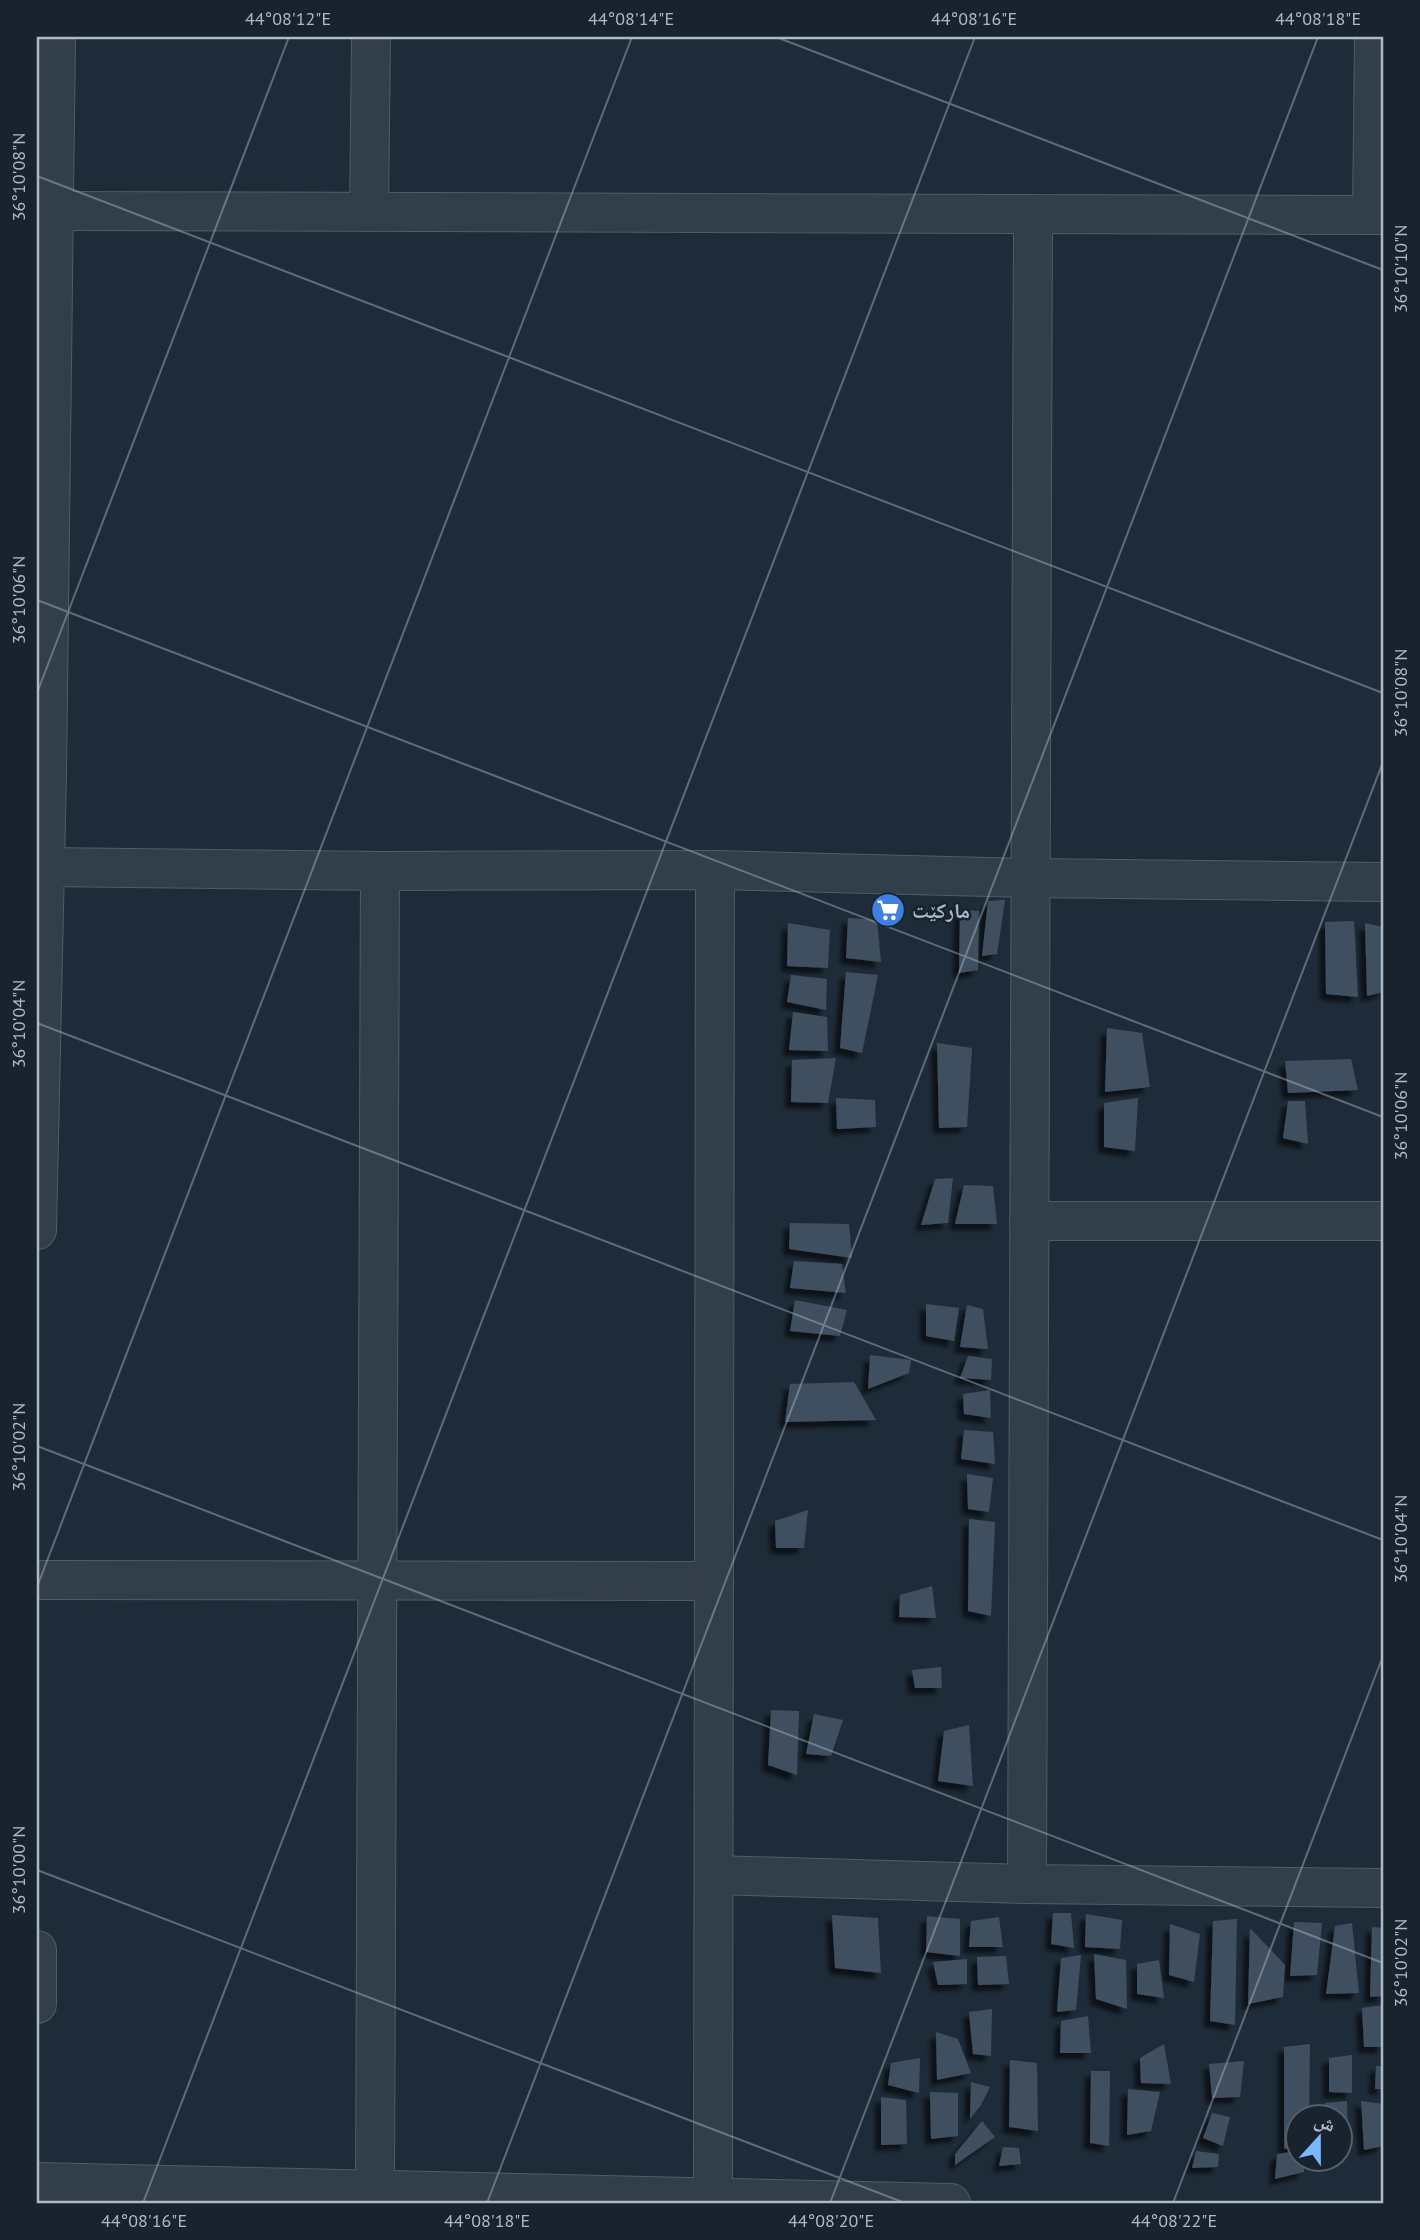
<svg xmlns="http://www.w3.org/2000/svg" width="1420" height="2240" font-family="'PT Sans','Noto Naskh Arabic',sans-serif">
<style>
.building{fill:#3f4f5f;filter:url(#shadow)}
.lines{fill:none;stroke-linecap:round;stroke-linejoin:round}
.minor-casing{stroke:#4f5c68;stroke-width:40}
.minor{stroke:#323e4a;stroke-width:38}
.ticks{fill:none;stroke:#acb9c7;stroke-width:2;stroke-opacity:0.45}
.labels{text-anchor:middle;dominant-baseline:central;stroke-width:5;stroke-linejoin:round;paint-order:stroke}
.poi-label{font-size:21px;font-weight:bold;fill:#acb9c7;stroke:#18232e;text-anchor:start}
.neatline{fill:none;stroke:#acb9c7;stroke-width:2.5}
.ticks-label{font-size:18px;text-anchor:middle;fill:#acb9c7}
</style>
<defs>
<filter id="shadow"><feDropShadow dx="-6" dy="6" stdDeviation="2" flood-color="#0009"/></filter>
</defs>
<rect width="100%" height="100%" fill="#1e2c39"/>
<g class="building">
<path d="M 1005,900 L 997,954 L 982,956 L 988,901 Z"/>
<path d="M 960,910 L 979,911 L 978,970 L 959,973 Z"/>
<path d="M 848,918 L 877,920 L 881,962 L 846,958 Z"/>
<path d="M 1354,921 L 1358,997 L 1326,994 L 1325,922 Z"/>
<path d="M 788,923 L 830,930 L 828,968 L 787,966 Z"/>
<path d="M 1365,923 L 1383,927 L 1383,992 L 1367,996 Z"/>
<path d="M 846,972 L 878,975 L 862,1053 L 840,1048 Z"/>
<path d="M 791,975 L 827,979 L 826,1010 L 787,1002 Z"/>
<path d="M 793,1012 L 827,1017 L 828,1051 L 789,1050 Z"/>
<path d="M 1107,1028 L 1142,1033 L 1150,1087 L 1105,1092 Z"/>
<path d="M 937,1043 L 972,1048 L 967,1127 L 939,1128 Z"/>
<path d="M 836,1058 L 828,1103 L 791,1102 L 792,1060 Z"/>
<path d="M 1351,1059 L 1358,1090 L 1288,1093 L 1285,1061 Z"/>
<path d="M 836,1098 L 875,1100 L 876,1127 L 837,1129 Z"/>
<path d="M 1138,1098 L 1135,1151 L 1104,1147 L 1104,1103 Z"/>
<path d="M 1288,1101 L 1305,1101 L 1308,1144 L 1283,1138 Z"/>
<path d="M 953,1178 L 948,1223 L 921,1225 L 935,1179 Z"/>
<path d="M 964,1185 L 993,1186 L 997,1224 L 955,1224 Z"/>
<path d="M 790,1223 L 849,1224 L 852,1258 L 789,1249 Z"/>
<path d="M 794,1261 L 842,1264 L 846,1293 L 790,1288 Z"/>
<path d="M 795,1300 L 847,1310 L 840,1336 L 790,1331 Z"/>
<path d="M 926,1304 L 959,1308 L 954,1341 L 926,1336 Z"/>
<path d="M 967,1305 L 983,1309 L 988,1349 L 960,1347 Z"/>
<path d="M 870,1355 L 911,1360 L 909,1373 L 868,1389 Z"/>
<path d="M 968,1356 L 992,1359 L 991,1380 L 960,1378 Z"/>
<path d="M 854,1382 L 876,1420 L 785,1422 L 790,1384 Z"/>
<path d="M 990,1390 L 991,1418 L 964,1414 L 963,1394 Z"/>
<path d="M 964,1430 L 993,1432 L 995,1464 L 961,1459 Z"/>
<path d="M 967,1474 L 993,1478 L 989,1512 L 968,1509 Z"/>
<path d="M 808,1510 L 804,1548 L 776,1548 L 775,1521 Z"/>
<path d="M 969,1519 L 995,1522 L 991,1616 L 968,1611 Z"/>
<path d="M 932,1586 L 936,1618 L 899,1617 L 900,1595 Z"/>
<path d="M 941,1667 L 942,1688 L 915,1688 L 912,1670 Z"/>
<path d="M 771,1710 L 799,1711 L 797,1775 L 768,1765 Z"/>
<path d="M 814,1714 L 843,1720 L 831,1756 L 806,1754 Z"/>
<path d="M 969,1725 L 973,1786 L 938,1781 L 944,1731 Z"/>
<path d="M 1053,1913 L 1071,1913 L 1074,1948 L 1051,1944 Z"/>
<path d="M 1086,1914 L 1122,1920 L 1120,1949 L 1085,1947 Z"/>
<path d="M 832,1915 L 878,1918 L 881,1973 L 835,1968 Z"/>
<path d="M 927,1916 L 960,1919 L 960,1956 L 926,1952 Z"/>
<path d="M 999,1917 L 1003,1947 L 969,1947 L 971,1921 Z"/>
<path d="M 1237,1919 L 1235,2025 L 1210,2021 L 1213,1921 Z"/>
<path d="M 1294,1922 L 1322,1923 L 1317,1975 L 1290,1976 Z"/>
<path d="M 1352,1923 L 1359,1993 L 1326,1994 L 1335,1926 Z"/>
<path d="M 1170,1924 L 1200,1934 L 1194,1982 L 1169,1975 Z"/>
<path d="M 1372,1927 L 1383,1928 L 1383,1996 L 1370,1997 Z"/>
<path d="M 1250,1928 L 1285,1965 L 1283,1997 L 1248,2004 Z"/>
<path d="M 1094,1954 L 1126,1960 L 1127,2009 L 1096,1999 Z"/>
<path d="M 1081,1955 L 1076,2010 L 1057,2012 L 1061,1958 Z"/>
<path d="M 1006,1956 L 1009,1984 L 978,1985 L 977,1957 Z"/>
<path d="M 967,1959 L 967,1984 L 938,1985 L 933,1962 Z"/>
<path d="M 1159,1960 L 1164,1998 L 1137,1994 L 1137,1964 Z"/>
<path d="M 1383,2005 L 1383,2047 L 1364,2047 L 1362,2008 Z"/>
<path d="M 992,2009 L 991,2056 L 973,2054 L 969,2012 Z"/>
<path d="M 1088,2016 L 1091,2053 L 1060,2053 L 1061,2021 Z"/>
<path d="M 936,2032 L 958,2039 L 971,2073 L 937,2080 Z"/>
<path d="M 1164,2044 L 1171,2084 L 1141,2083 L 1140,2058 Z"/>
<path d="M 1310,2044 L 1309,2118 L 1298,2118 L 1298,2147 L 1284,2149 L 1284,2047 Z"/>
<path d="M 1352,2055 L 1352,2093 L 1329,2092 L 1329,2058 Z"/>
<path d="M 920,2058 L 919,2093 L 888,2085 L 891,2063 Z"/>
<path d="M 1010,2060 L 1037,2063 L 1038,2131 L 1009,2127 Z"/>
<path d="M 1244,2061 L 1240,2097 L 1212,2098 L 1209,2064 Z"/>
<path d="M 1376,2066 L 1383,2066 L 1383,2089 L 1375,2089 Z"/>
<path d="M 1091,2071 L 1110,2071 L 1109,2146 L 1090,2143 Z"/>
<path d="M 971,2082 L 990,2087 L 981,2105 L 970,2119 Z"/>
<path d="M 1128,2089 L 1160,2092 L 1151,2131 L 1127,2135 Z"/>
<path d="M 930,2092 L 958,2093 L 958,2136 L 931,2139 Z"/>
<path d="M 881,2097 L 906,2100 L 907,2144 L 881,2145 Z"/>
<path d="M 1347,2101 L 1348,2138 L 1340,2140 L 1340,2118 L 1323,2118 L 1325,2103 Z"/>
<path d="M 1361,2101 L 1383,2104 L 1383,2146 L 1364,2150 Z"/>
<path d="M 1212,2113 L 1230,2117 L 1223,2146 L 1203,2138 Z"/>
<path d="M 982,2121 L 995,2137 L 955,2165 L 955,2154 Z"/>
<path d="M 1003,2147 L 1019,2148 L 1021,2164 L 999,2166 Z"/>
<path d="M 1196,2151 L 1219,2154 L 1218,2167 L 1192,2168 Z"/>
<path d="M 1298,2151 L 1298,2160 L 1304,2160 L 1304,2172 L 1275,2179 L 1277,2154 Z"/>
</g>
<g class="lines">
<g class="minor-casing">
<g id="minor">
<path d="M 54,211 L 1383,215"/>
<path d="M 369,212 L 371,37"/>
<path d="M 1372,215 L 1374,37"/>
<path d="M 45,867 L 380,871 L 715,870 L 1030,878 L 1383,882"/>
<path d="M 1029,1221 L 1383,1221"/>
<path d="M 37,1230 L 47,773 L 56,37"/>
<path d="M 37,1580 L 714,1581"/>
<path d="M 714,1875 L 1027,1884 L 1383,1888"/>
<path d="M 1027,1884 L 1033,214"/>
<path d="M 37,1950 L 37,2004"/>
<path d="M 37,2182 L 951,2203"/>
<path d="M 375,2191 L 380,871"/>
<path d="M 713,2197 L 715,870"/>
</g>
</g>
<use href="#minor" class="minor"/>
</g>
<path class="ticks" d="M 776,37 L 1383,270M 37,176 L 1383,693M 37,600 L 1383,1117M 37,693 L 289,37M 37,1023 L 1383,1540M 37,1446 L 1383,1963M 37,1587 L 632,37M 37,1870 L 905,2203M 143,2203 L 975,37M 487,2203 L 1318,37M 830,2203 L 1383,762M 1173,2203 L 1383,1656"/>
<defs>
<g id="supermarket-disc" transform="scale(1.75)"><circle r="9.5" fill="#3f7fe0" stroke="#18232e"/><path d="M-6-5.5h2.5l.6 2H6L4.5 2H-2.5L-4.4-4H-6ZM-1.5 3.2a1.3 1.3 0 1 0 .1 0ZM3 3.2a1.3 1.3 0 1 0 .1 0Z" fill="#fff"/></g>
</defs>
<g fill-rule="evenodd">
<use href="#supermarket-disc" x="888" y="910"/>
</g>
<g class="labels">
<g class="poi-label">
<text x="912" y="910">مارکێت</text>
</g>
</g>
<rect width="1420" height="2240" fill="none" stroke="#18232e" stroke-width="77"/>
<g transform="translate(1319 2138) rotate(21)"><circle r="33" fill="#18232e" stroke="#535f6b" stroke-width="2"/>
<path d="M0-5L12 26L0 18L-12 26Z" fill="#79b8ff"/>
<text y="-10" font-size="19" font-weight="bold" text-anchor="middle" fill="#acb9c7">ش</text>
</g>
<rect x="38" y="38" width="1344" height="2164" class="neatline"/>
<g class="ticks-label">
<text x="288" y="25">44°08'12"E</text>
<text x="631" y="25">44°08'14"E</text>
<text x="974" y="25">44°08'16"E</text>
<text x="1318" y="25">44°08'18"E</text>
<text transform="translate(19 177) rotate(-90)" y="6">36°10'08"N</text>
<text transform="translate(1401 269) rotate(-90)" y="6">36°10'10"N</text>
<text transform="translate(19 600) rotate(-90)" y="6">36°10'06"N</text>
<text transform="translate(1401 693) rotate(-90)" y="6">36°10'08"N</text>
<text transform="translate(19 1024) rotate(-90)" y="6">36°10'04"N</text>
<text transform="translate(1401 1116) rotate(-90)" y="6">36°10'06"N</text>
<text transform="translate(19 1447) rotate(-90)" y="6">36°10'02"N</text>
<text transform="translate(1401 1539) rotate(-90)" y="6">36°10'04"N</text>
<text transform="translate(19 1870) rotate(-90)" y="6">36°10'00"N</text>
<text transform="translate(1401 1963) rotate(-90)" y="6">36°10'02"N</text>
<text x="144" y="2227">44°08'16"E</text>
<text x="487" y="2227">44°08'18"E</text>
<text x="831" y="2227">44°08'20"E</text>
<text x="1174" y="2227">44°08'22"E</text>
</g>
</svg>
